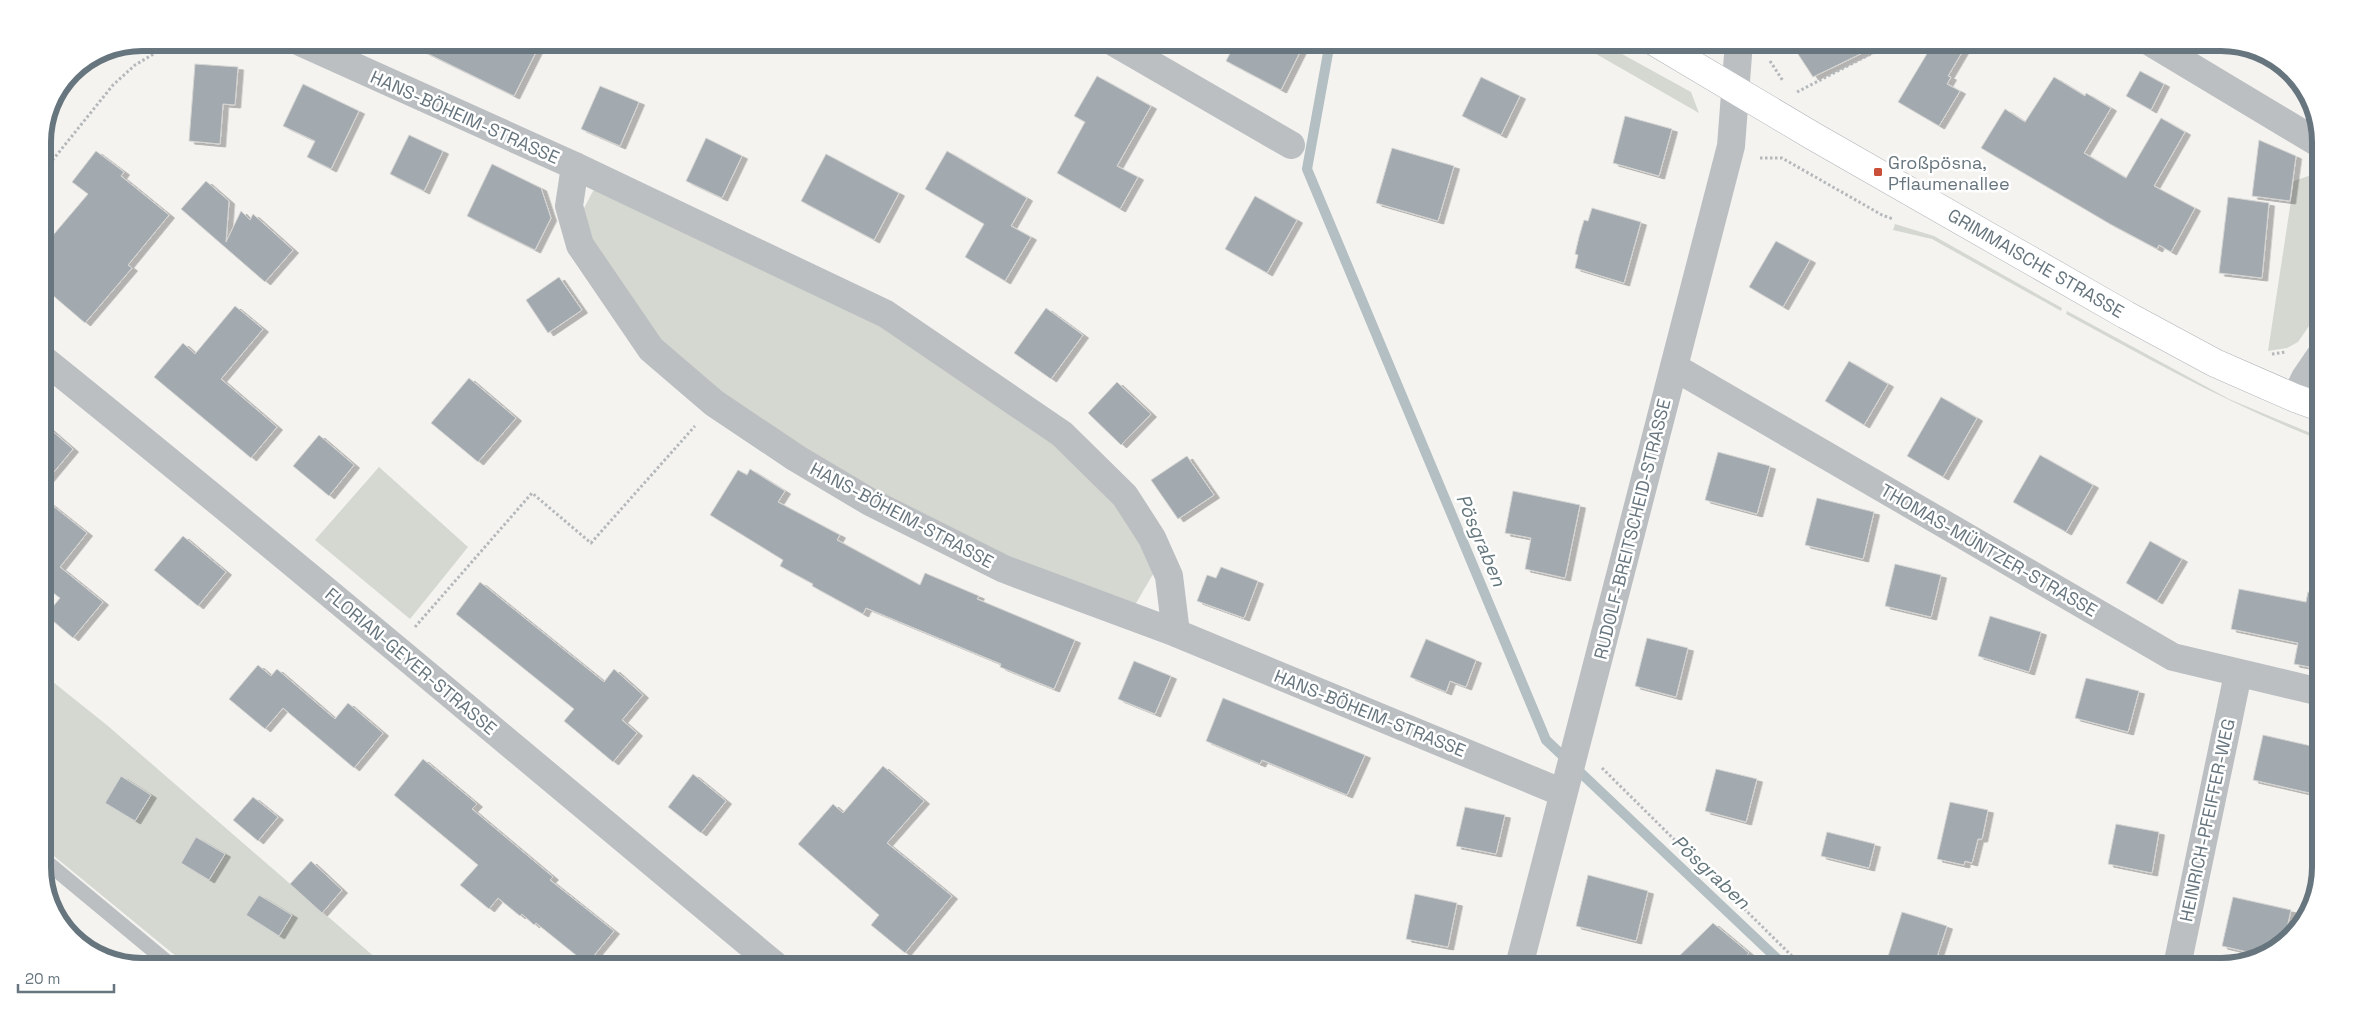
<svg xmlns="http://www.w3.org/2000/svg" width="2363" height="1009" font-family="'Space Grotesk',sans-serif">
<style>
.green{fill:#d4d8d0}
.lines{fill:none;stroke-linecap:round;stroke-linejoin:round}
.stream{stroke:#b3bfc2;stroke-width:10}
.building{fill:#a3aaaf;stroke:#d5d5d3;filter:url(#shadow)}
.secondary-casing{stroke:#aeb3b6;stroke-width:29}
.path{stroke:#b5b8ba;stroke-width:3;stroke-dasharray:2.5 2.5;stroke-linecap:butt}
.service{stroke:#bbbfc2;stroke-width:15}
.minor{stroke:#bbbfc2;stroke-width:28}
.secondary{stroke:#fff;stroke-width:28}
.poi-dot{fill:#cb5039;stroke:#fff;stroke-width:2}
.labels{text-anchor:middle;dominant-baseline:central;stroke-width:5;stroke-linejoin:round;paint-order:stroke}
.street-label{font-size:18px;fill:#67757e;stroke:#fff}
.poi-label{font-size:18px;fill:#67757e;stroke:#fff;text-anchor:start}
.water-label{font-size:19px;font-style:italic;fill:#63767b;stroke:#fff}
.rim{fill:none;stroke:#67757e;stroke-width:6}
</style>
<defs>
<filter id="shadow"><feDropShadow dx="5.5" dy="3" stdDeviation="0" flood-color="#0004"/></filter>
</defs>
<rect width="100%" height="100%" fill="#f4f3f0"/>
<g class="green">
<path d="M 1577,43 L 1602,43 L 1691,92 L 1699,113 Z"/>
<path d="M 2320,172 L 2320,310 L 2298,342 L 2287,348 L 2268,351 L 2294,181 Z"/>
<path d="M 606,189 L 878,324 L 1052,438 L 1109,495 L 1156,569 L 1135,605 L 1008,560 L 876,494 L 757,423 L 660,343 L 610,274 L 586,227 L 583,210 L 593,191 Z"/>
<path d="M 1895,224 L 1934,236 L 2062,308 L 2061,311 L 1932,239 L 1893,230 Z"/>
<path d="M 2067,311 L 2229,399 L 2320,437 L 2320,440 C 2231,405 2150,360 2066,314 Z"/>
<path d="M 379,467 L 468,547 L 410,619 L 315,540 Z"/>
<path d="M 43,674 L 108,726 L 385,966 L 188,966 L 43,847 Z"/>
</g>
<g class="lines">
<path class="stream" d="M 1330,42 L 1307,169 L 1546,740 L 1785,966"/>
</g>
<g class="building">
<path d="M 404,42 L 541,42 L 514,96 Z"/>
<path d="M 1236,42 L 1305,42 L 1281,90 L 1226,61 Z"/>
<path d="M 1820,42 L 1885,42 L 1813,77 L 1798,54 Z"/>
<path d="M 1934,42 L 1968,42 L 1948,76 L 1951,77 L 1947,84 L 1960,91 L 1939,126 L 1898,102 Z"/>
<path d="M 195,64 L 238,67 L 235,105 L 223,104 L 220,144 L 189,141 Z"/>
<path d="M 2140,71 L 2164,84 L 2151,110 L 2126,96 Z"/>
<path d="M 1097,76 L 1151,106 L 1117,166 L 1138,177 L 1120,209 L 1057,173 L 1085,122 L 1074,116 Z"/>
<path d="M 1481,77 L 1520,96 L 1501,135 L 1462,116 Z"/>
<path d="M 2054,77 L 2085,96 L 2086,93 L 2111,108 L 2084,153 L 2126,178 L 2161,118 L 2185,132 L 2154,186 L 2195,208 L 2171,252 L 2159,245 L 2157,249 L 2110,224 L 1981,148 L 2005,109 L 2025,122 Z"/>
<path d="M 303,84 L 359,111 L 331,169 L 307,157 L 315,141 L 283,126 Z"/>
<path d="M 600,86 L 639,102 L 620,146 L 581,129 Z"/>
<path d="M 1625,116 L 1672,129 L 1659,176 L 1613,163 Z"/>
<path d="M 409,135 L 443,151 L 424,191 L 390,174 Z"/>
<path d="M 706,138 L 742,156 L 722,198 L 686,181 Z"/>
<path d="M 2259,140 L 2296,156 L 2290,201 L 2252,196 Z"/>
<path d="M 1392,148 L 1454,166 L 1438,221 L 1376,203 Z"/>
<path d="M 96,151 L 124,172 L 121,176 L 169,215 L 128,265 L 132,268 L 85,323 L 43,287 L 43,247 L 88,194 L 72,182 Z"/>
<path d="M 947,151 L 1027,198 L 1011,226 L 1031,237 L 1005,281 L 965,257 L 984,224 L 925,189 Z"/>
<path d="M 826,154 L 899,193 L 874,240 L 801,201 Z"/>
<path d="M 492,164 L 541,188 L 551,218 L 535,250 L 467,216 Z"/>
<path d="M 206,181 L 229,201 L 226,242 L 241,211 L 250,220 L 253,214 L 293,250 L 265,282 L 181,209 Z"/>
<path d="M 1255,196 L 1297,220 L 1267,273 L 1225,249 Z"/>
<path d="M 2228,197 L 2269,203 L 2262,278 L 2219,273 Z"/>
<path d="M 1592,208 L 1641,222 L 1624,283 L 1575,268 L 1578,255 L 1575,254 L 1579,237 L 1584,220 L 1588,221 Z"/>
<path d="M 1776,241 L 1810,260 L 1783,307 L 1749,287 Z"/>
<path d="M 559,277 L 582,310 L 548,333 L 526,300 Z"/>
<path d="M 235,306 L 263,329 L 221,379 L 277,427 L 251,458 L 154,377 L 183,343 L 195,354 Z"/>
<path d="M 1046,308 L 1083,335 L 1051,379 L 1014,353 Z"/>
<path d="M 1849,361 L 1888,384 L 1864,425 L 1825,401 Z"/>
<path d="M 469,378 L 516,418 L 478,462 L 431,423 Z"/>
<path d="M 1117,382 L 1151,414 L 1121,445 L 1088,413 Z"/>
<path d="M 1941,397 L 1977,418 L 1943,477 L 1907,456 Z"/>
<path d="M 43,423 L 73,449 L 43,485 Z"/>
<path d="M 319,435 L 354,465 L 329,496 L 293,466 Z"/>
<path d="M 1718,452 L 1770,466 L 1757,514 L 1705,500 Z"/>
<path d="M 2040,455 L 2093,485 L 2066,532 L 2013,502 Z"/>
<path d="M 1187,456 L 1214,495 L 1178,519 L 1151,480 Z"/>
<path d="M 750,469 L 785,491 L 778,502 L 840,535 L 837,540 L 920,585 L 925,573 L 979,596 L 977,599 L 1075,640 L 1054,689 L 1000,667 L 1001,664 L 866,608 L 863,614 L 812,586 L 813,584 L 780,566 L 783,560 L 710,515 L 738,470 L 747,475 Z"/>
<path d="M 1513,491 L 1580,505 L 1565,578 L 1525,569 L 1531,538 L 1505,533 Z"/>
<path d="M 43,498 L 87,533 L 60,567 L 103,602 L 73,638 L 46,615 L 60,598 L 44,586 L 43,588 Z"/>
<path d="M 1817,498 L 1874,512 L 1863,559 L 1805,545 Z"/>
<path d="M 183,536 L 226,572 L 198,606 L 154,570 Z"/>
<path d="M 2150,541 L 2182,559 L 2157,601 L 2126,583 Z"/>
<path d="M 1895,564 L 1941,575 L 1931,617 L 1885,606 Z"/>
<path d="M 1221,567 L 1258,581 L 1244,618 L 1197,601 L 1207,575 L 1216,578 Z"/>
<path d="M 480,582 L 604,682 L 614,669 L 643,695 L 622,720 L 637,733 L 613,762 L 564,721 L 574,709 L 456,614 Z"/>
<path d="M 2239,589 L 2306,602 L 2308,592 L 2320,593 L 2320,669 L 2294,664 L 2298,643 L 2231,629 Z"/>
<path d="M 1990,616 L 2041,632 L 2029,672 L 1978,656 Z"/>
<path d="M 1647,638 L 1688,648 L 1676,697 L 1635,686 Z"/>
<path d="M 1426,639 L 1476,660 L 1466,687 L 1450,681 L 1446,692 L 1410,677 Z"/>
<path d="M 1134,661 L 1171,676 L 1155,714 L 1118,699 Z"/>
<path d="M 258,665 L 271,676 L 277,669 L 335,719 L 348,703 L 383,733 L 354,768 L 283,708 L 265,729 L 229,699 Z"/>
<path d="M 2086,678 L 2139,691 L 2128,732 L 2075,718 Z"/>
<path d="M 1223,698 L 1365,755 L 1347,795 L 1262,760 L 1260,764 L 1206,741 Z"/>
<path d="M 2263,735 L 2320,748 L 2320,765 L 2314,794 L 2253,780 Z"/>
<path d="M 423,759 L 477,804 L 472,809 L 553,877 L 550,880 L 614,931 L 587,964 L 536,923 L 534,925 L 522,914 L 520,916 L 498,898 L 489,909 L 460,885 L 478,865 L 394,795 Z"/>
<path d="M 883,766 L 924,801 L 887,843 L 952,896 L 905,953 L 871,925 L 879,915 L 798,844 L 833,804 L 843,813 Z"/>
<path d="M 1716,769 L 1757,779 L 1746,822 L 1705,811 Z"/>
<path d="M 693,774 L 726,801 L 701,833 L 668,807 Z"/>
<path d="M 121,776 L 151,795 L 135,821 L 105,803 Z"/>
<path d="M 253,797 L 278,817 L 258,841 L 233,820 Z"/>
<path d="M 1950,802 L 1988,810 L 1982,839 L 1978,839 L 1972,863 L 1965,861 L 1964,865 L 1937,859 Z"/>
<path d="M 1465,807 L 1505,815 L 1496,854 L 1456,846 Z"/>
<path d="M 2116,824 L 2159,832 L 2152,873 L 2108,864 Z"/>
<path d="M 1827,832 L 1875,844 L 1869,868 L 1821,856 Z"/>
<path d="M 196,837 L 225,854 L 209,880 L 181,863 Z"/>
<path d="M 311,861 L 342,890 L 322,913 L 290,884 Z"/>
<path d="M 1588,875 L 1648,891 L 1636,941 L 1576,926 Z"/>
<path d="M 1415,894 L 1457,903 L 1448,947 L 1406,939 Z"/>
<path d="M 259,895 L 292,915 L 279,936 L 246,915 Z"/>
<path d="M 2233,897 L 2291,910 L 2284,941 L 2277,950 L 2260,955 L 2222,946 Z"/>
<path d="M 1902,912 L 1947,926 L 1934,966 L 1885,966 Z"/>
<path d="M 1713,923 L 1749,953 L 1736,966 L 1669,966 Z"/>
</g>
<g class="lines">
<g class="secondary-casing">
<path id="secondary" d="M 1655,42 L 1813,136 L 2126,315 L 2215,363 L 2295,398 L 2320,407"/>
</g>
<g class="path">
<path d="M 1612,42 L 1627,51"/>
<path d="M 1770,61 L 1783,81"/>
<path d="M 1797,92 L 1894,42"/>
<path d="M 1760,158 L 1782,158 L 1882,215 L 1893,219"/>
<path d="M 43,172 L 113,85 L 135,65 L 174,42"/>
<path d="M 2315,325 L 2320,317"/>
<path d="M 2272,354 L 2286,352"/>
<path d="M 415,627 L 532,493 L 591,543 L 695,426"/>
<path d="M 1602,768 L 1802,966"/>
</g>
<path class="service" d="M 43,859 L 172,966"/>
<g class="minor">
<path d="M 300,42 L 575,166 L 886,314 L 1062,434 L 1125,496 L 1152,538 L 1169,576 L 1176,633"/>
<path d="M 1113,42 L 1291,145"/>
<path d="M 2150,42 L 2320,144"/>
<path d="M 575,166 L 569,206 L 580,245 L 651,349 L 714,403 L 796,458 L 870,502 L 1004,569 L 1176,633 L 1563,793"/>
<path d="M 43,359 C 290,558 532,763 776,966"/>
<path d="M 1674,367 L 2173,657 L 2320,692"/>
<path d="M 2295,398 L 2305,378 L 2320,356"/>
<path d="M 1519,966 L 1731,146 L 1739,42"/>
<path d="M 2177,966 L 2238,674"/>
</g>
<use href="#secondary" class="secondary"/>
</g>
<rect class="poi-dot" x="1873" y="167" width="10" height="10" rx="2.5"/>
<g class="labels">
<g class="street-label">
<text transform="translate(465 117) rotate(24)">HANS-BÖHEIM-STRASSE</text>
<text transform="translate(2036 263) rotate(30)">GRIMMAISCHE STRASSE</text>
<text transform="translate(902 515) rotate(28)">HANS-BÖHEIM-STRASSE</text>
<text transform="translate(1632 529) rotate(-76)">RUDOLF-BREITSCHEID-STRASSE</text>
<text transform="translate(1989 550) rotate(30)">THOMAS-MÜNTZER-STRASSE</text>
<text transform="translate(411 661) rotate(40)">FLORIAN-GEYER-STRASSE</text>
<text transform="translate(1370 713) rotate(22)">HANS-BÖHEIM-STRASSE</text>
<text transform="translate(2207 820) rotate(-78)">HEINRICH-PFEIFFER-WEG</text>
</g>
<g class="poi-label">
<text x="1888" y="162">Großpösna,<tspan x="1888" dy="21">Pflaumenallee</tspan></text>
</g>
<g class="water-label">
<text transform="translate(1481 540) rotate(67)">Pösgraben</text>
<text transform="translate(1711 872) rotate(43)">Pösgraben</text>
</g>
</g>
<path d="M0 0H2363V1009H0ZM142 51H2221A91 91 0 0 1 2312 142V867A91 91 0 0 1 2221 958H142A91 91 0 0 1 51 867V142A91 91 0 0 1 142 51Z" fill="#fff" fill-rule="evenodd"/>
<path class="rim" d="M142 51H2221A91 91 0 0 1 2312 142V867A91 91 0 0 1 2221 958H142A91 91 0 0 1 51 867V142A91 91 0 0 1 142 51Z"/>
<path d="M18 984v8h96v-8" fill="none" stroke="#67757e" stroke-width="2.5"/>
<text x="25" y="984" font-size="15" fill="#67757e" stroke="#ffffff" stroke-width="4" paint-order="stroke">20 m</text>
</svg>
